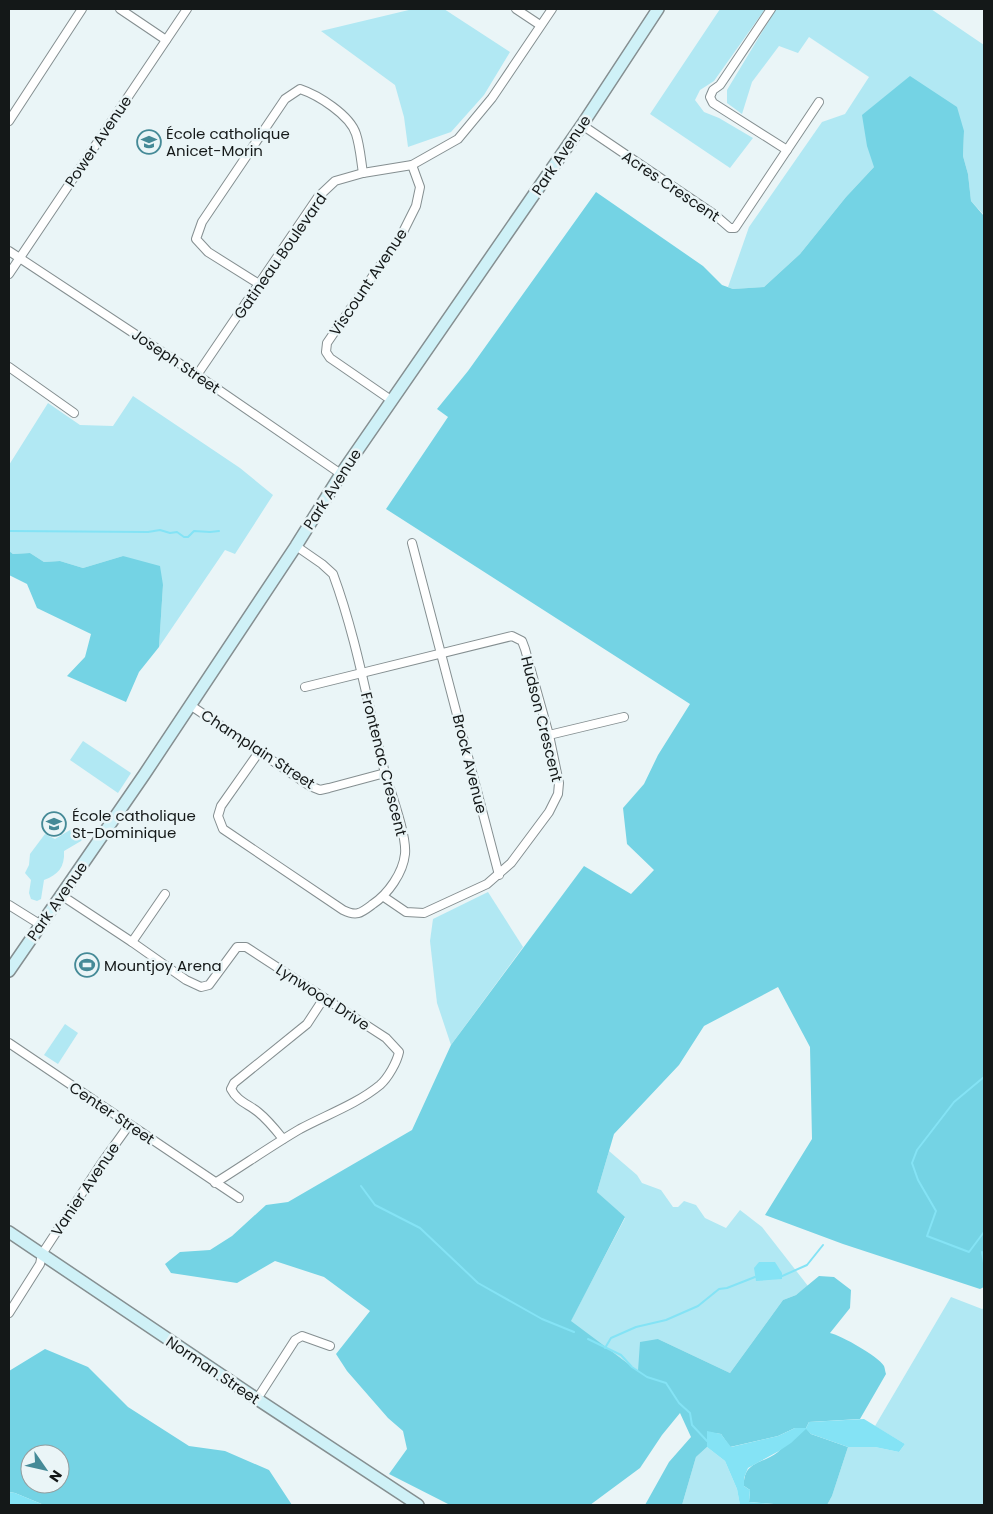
<svg xmlns="http://www.w3.org/2000/svg" width="993" height="1514" font-family="Poppins,sans-serif">
<style>
.green{fill:#b1e8f3}
.forest{fill:#74d3e4;fill-rule:evenodd}
.water{fill:#84e3f5}
.lines{fill:none;stroke-linecap:round;stroke-linejoin:round}
.stream{stroke:#84e3f5;stroke-width:2}
.street-casing{stroke:#858f91;stroke-width:10}
.secondary-casing{stroke:#858f91;stroke-width:14}
.street{stroke:#fff;stroke-width:8}
.secondary{stroke:#cff1f7;stroke-width:11}
.labels{text-anchor:middle;dominant-baseline:central;stroke-width:5;stroke-linejoin:round;paint-order:stroke}
.poi-label{font-size:15px;fill:#141818;stroke:#eaf5f7;text-anchor:start}
.street-label{font-size:15px;fill:#141818;stroke:#eaf5f7}
</style>
<rect width="100%" height="100%" fill="#eaf5f7"/>
<g class="green">
<path d="M 413,9 L 444,9 L 510,52 L 484,95 L 451,132 L 408,147 L 404,117 L 395,85 L 321,31 Z"/>
<path d="M 720,9 L 765,9 L 714,81 L 700,90 L 695,100 L 704,112 L 719,118 L 753,138 L 730,168 L 650,114 Z"/>
<path d="M 776,9 L 931,9 L 984,45 L 984,215 L 971,201 L 968,174 L 963,156 L 964,131 L 874,167 L 846,197 L 800,254 L 764,287 L 733,289 L 728,287 L 749,227 L 822,122 L 845,114 L 869,77 L 809,37 L 798,53 L 779,46 L 752,82 L 742,114 L 727,103 L 727,90 Z"/>
<path d="M 133,396 L 240,468 L 273,495 L 235,554 L 225,550 L 159,647 L 163,585 L 123,556 L 83,568 L 60,561 L 44,562 L 30,553 L 13,554 L 9,551 L 9,465 L 48,403 L 80,425 L 113,426 Z"/>
<path d="M 83,741 L 131,773 L 118,793 L 70,760 Z"/>
<path d="M 75,827 L 81,828 L 84,837 L 81,841 L 64,851 C 65,867 58,875 44,880 L 41,899 L 37,901 L 31,899 L 29,893 L 31,880 L 25,873 L 29,865 L 30,854 L 45,834 L 55,839 Z"/>
<path d="M 488,892 L 523,947 L 451,1045 L 437,1003 L 430,941 L 433,919 Z"/>
<path d="M 65,1024 L 78,1033 L 58,1064 L 44,1055 Z"/>
<path d="M 609,1151 L 637,1175 L 642,1183 L 661,1190 L 673,1207 L 678,1207 L 684,1201 L 696,1205 L 705,1218 L 726,1228 L 740,1210 L 762,1227 L 808,1286 L 796,1295 L 783,1300 L 730,1373 L 658,1339 L 639,1371 L 570,1322 L 625,1218 L 597,1192 Z"/>
<path d="M 951,1297 L 982,1309 L 984,1308 L 984,1505 L 827,1505 L 832,1496 L 848,1447 L 875,1447 L 899,1452 L 905,1444 L 875,1426 Z"/>
<path d="M 707,1447 L 725,1461 L 737,1489 L 740,1505 L 682,1505 L 696,1457 Z"/>
</g>
<g class="forest">
<path d="M 910,76 L 957,107 L 964,131 L 963,156 L 968,174 L 971,201 L 984,216 L 984,1287 L 980,1289 L 843,1244 L 765,1215 L 812,1139 L 810,1047 L 778,987 L 704,1026 L 679,1065 L 614,1134 L 597,1192 L 625,1217 L 571,1321 L 638,1371 L 640,1342 L 658,1339 L 730,1373 L 783,1300 L 796,1295 L 819,1276 L 834,1277 L 851,1290 L 850,1308 L 830,1333 C 842,1336 878,1356 884,1366 C 885,1369 885,1371 886,1374 L 860,1419 L 809,1422 L 806,1428 L 811,1434 L 848,1447 L 832,1496 L 827,1505 L 785,1505 L 749,1502 L 750,1490 L 744,1486 C 743,1461 763,1464 778,1452 C 785,1446 790,1435 795,1428 L 778,1436 L 730,1447 L 721,1434 L 707,1432 L 707,1447 L 696,1457 L 682,1505 L 645,1505 L 669,1462 L 691,1437 L 680,1413 L 662,1435 L 640,1468 L 590,1505 L 450,1505 L 389,1474 L 407,1449 L 403,1431 L 388,1418 L 347,1371 L 336,1354 L 370,1311 L 324,1277 L 275,1261 L 237,1283 L 171,1273 L 165,1264 L 180,1252 L 210,1250 L 232,1236 L 266,1205 L 288,1202 L 412,1130 L 451,1045 L 584,866 L 631,894 L 654,870 L 627,844 L 623,808 L 644,784 L 658,755 L 690,704 L 386,509 L 448,417 L 437,409 L 468,371 L 596,192 L 703,266 L 722,285 L 733,289 L 764,287 L 800,254 L 846,197 L 874,167 L 867,146 L 862,115 Z"/>
<path d="M 9,551 L 13,554 L 30,553 L 44,562 L 60,561 L 83,568 L 123,556 L 160,566 L 163,585 L 159,647 L 139,672 L 126,702 L 67,676 L 85,657 L 91,634 L 37,608 L 27,584 L 9,575 Z"/>
<path d="M 45,1349 L 88,1367 L 128,1407 L 189,1446 L 225,1451 L 269,1470 L 292,1505 L 44,1505 L 15,1493 L 9,1492 L 9,1371 ZM 30,1454 L 60,1454 L 60,1484 L 30,1484 Z"/>
</g>
<g class="water">
<path d="M 759,1262 L 775,1262 L 782,1273 L 782,1279 L 756,1281 L 754,1268 Z"/>
<path d="M 864,1419 L 905,1444 L 899,1452 L 875,1447 L 848,1447 L 811,1434 L 806,1429 L 791,1443 L 779,1451 L 748,1468 L 744,1478 L 744,1486 L 750,1490 L 749,1502 L 785,1505 L 740,1505 L 737,1489 L 725,1461 L 707,1447 L 707,1431 L 721,1434 L 731,1447 L 778,1436 L 795,1428 L 806,1428 L 809,1422 Z"/>
<path d="M 9,1492 L 15,1493 L 44,1505 L 9,1505 Z"/>
</g>
<g class="lines">
<g class="stream">
<path d="M 9,531 L 148,532 L 160,530 L 170,533 L 177,532 L 184,537 L 188,537 L 194,531 L 210,532 L 219,531"/>
<path d="M 984,1077 L 954,1102 L 917,1150 L 912,1163 L 918,1180 L 936,1211 L 927,1236 L 969,1252 L 984,1232"/>
<path d="M 361,1186 L 375,1205 L 420,1228 L 478,1283 L 542,1319 L 574,1332"/>
<path d="M 982,1252 L 984,1263"/>
<path d="M 780,1277 L 807,1265 L 823,1245"/>
<path d="M 588,1339 L 621,1355 L 632,1367 L 647,1377 L 666,1383 L 679,1403 L 690,1413 L 692,1425 L 707,1441"/>
<path d="M 605,1348 L 611,1338 L 636,1327 L 666,1320 L 698,1306 L 719,1289 L 727,1288 L 755,1277"/>
</g>
<g class="street-casing">
<g id="street">
<path d="M 120,9 L 166,40"/>
<path d="M 516,9 L 540,25"/>
<path d="M 771,9 L 720,85 L 713,90 L 710,97 L 713,103 L 787,150"/>
<path d="M 9,121 L 82,9"/>
<path d="M 582,125 L 715,215 L 730,228 L 735,228 L 819,102"/>
<path d="M 9,251 L 197,375 L 341,474"/>
<path d="M 9,274 L 187,9"/>
<path d="M 259,284 L 208,252 L 196,239 L 202,222 L 285,99 L 300,89 C 318,95 350,115 356,134 C 360,146 361,161 363,173"/>
<path d="M 9,367 L 74,413"/>
<path d="M 197,375 L 318,197 L 335,181 L 363,173 L 412,165 L 458,139 L 492,98 L 552,9"/>
<path d="M 391,400 L 330,358 L 326,352 L 327,343 L 403,232 L 416,206 L 420,187 L 412,165"/>
<path d="M 412,543 L 499,875"/>
<path d="M 305,687 L 512,636 L 522,641 L 525,649 L 549,735 L 559,783 L 558,794 L 549,812 L 511,863 L 487,884 L 424,913 L 406,912 L 384,897"/>
<path d="M 190,705 L 310,786 L 320,790 L 329,788 L 385,773"/>
<path d="M 549,735 L 624,717"/>
<path d="M 259,752 L 221,806 L 218,816 L 223,829 L 343,910 C 357,917 361,913 373,904 C 388,894 403,873 405,854 C 407,836 391,793 385,773 C 368,707 357,639 333,574 L 322,564 L 296,546"/>
<path d="M 61,895 L 132,942 L 186,980 L 201,987 L 209,985 L 237,947 L 246,947 L 386,1038 L 399,1052 C 397,1062 388,1078 380,1085 C 357,1104 326,1115 300,1129 C 271,1146 244,1165 215,1183"/>
<path d="M 9,905 L 41,925"/>
<path d="M 132,942 L 165,894"/>
<path d="M 9,1043 L 239,1198"/>
<path d="M 283,1139 C 275,1129 268,1120 258,1112 C 248,1104 237,1101 231,1089 L 234,1083 L 307,1024 L 324,998"/>
<path d="M 9,1313 L 40,1264 L 42,1254 L 101,1164 L 129,1125"/>
<path d="M 257,1399 L 295,1340 L 302,1336 L 330,1346"/>
</g>
</g>
<g class="secondary-casing">
<g id="secondary">
<path d="M 9,971 L 144,775 L 296,546 L 341,474 L 582,125 L 658,9"/>
<path d="M 9,1232 L 257,1399 L 418,1505"/>
</g>
</g>
<use href="#street" class="street"/>
<use href="#secondary" class="secondary"/>
</g>
<defs>
<g id="school-ring" transform="scale(1.25)"><circle r="9.5" fill="#eaf5f7" stroke="#458a97" stroke-width="1.5"/><path d="M0-5L7-2L0 1L-7-2ZM-4 1L0 2.5L4 1V4Q0 6-4 4Z" fill="#458a97"/></g>
<g id="stadium-ring" transform="scale(1.25)"><circle r="9.5" fill="#eaf5f7" stroke="#458a97" stroke-width="1.5"/><path d="M0-5a6.5 5 0 1 0 0 10a6.5 5 0 1 0 0-10ZM-3.5-1.8h7v3.6h-7Z" fill="#458a97"/></g>
</defs>
<g fill-rule="evenodd">
<use href="#school-ring" x="149" y="142"/>
<use href="#school-ring" x="54" y="824"/>
<use href="#stadium-ring" x="87" y="965"/>
</g>
<g class="labels">
<g class="poi-label">
<text x="166" y="133">École catholique<tspan x="166" dy="17">Anicet-Morin</tspan></text>
<text x="72" y="815">École catholique<tspan x="72" dy="17">St-Dominique</tspan></text>
<text x="104" y="965">Mountjoy Arena</text>
</g>
<g class="street-label">
<text transform="translate(98 141) rotate(-56)">Power Avenue</text>
<text transform="translate(561 155) rotate(-56)">Park Avenue</text>
<text transform="translate(671 186) rotate(34)">Acres Crescent</text>
<text transform="translate(280 256) rotate(-55)">Gatineau Boulevard</text>
<text transform="translate(368 282) rotate(-56)">Viscount Avenue</text>
<text transform="translate(176 361) rotate(34)">Joseph Street</text>
<text transform="translate(332 489) rotate(-57)">Park Avenue</text>
<text transform="translate(542 719) rotate(76)">Hudson Crescent</text>
<text transform="translate(258 749) rotate(33)">Champlain Street</text>
<text transform="translate(384 764) rotate(76)">Frontenac Crescent</text>
<text transform="translate(470 764) rotate(76)">Brock Avenue</text>
<text transform="translate(57 901) rotate(-55)">Park Avenue</text>
<text transform="translate(323 997) rotate(33)">Lynwood Drive</text>
<text transform="translate(112 1113) rotate(34)">Center Street</text>
<text transform="translate(85 1189) rotate(-56)">Vanier Avenue</text>
<text transform="translate(213 1370) rotate(34)">Norman Street</text>
</g>
</g>
<rect width="993" height="1514" fill="none" stroke="#141818" stroke-width="20"/>
<g transform="translate(45 1469) rotate(124)"><circle r="24" fill="#eaf5f7" stroke="#949d9e"/>
<path d="M0-4L9 19L0 12L-9 19Z" fill="#458a97"/>
<text y="-8" font-size="14" font-weight="bold" text-anchor="middle" fill="#141818">N</text>
</g>
</svg>
